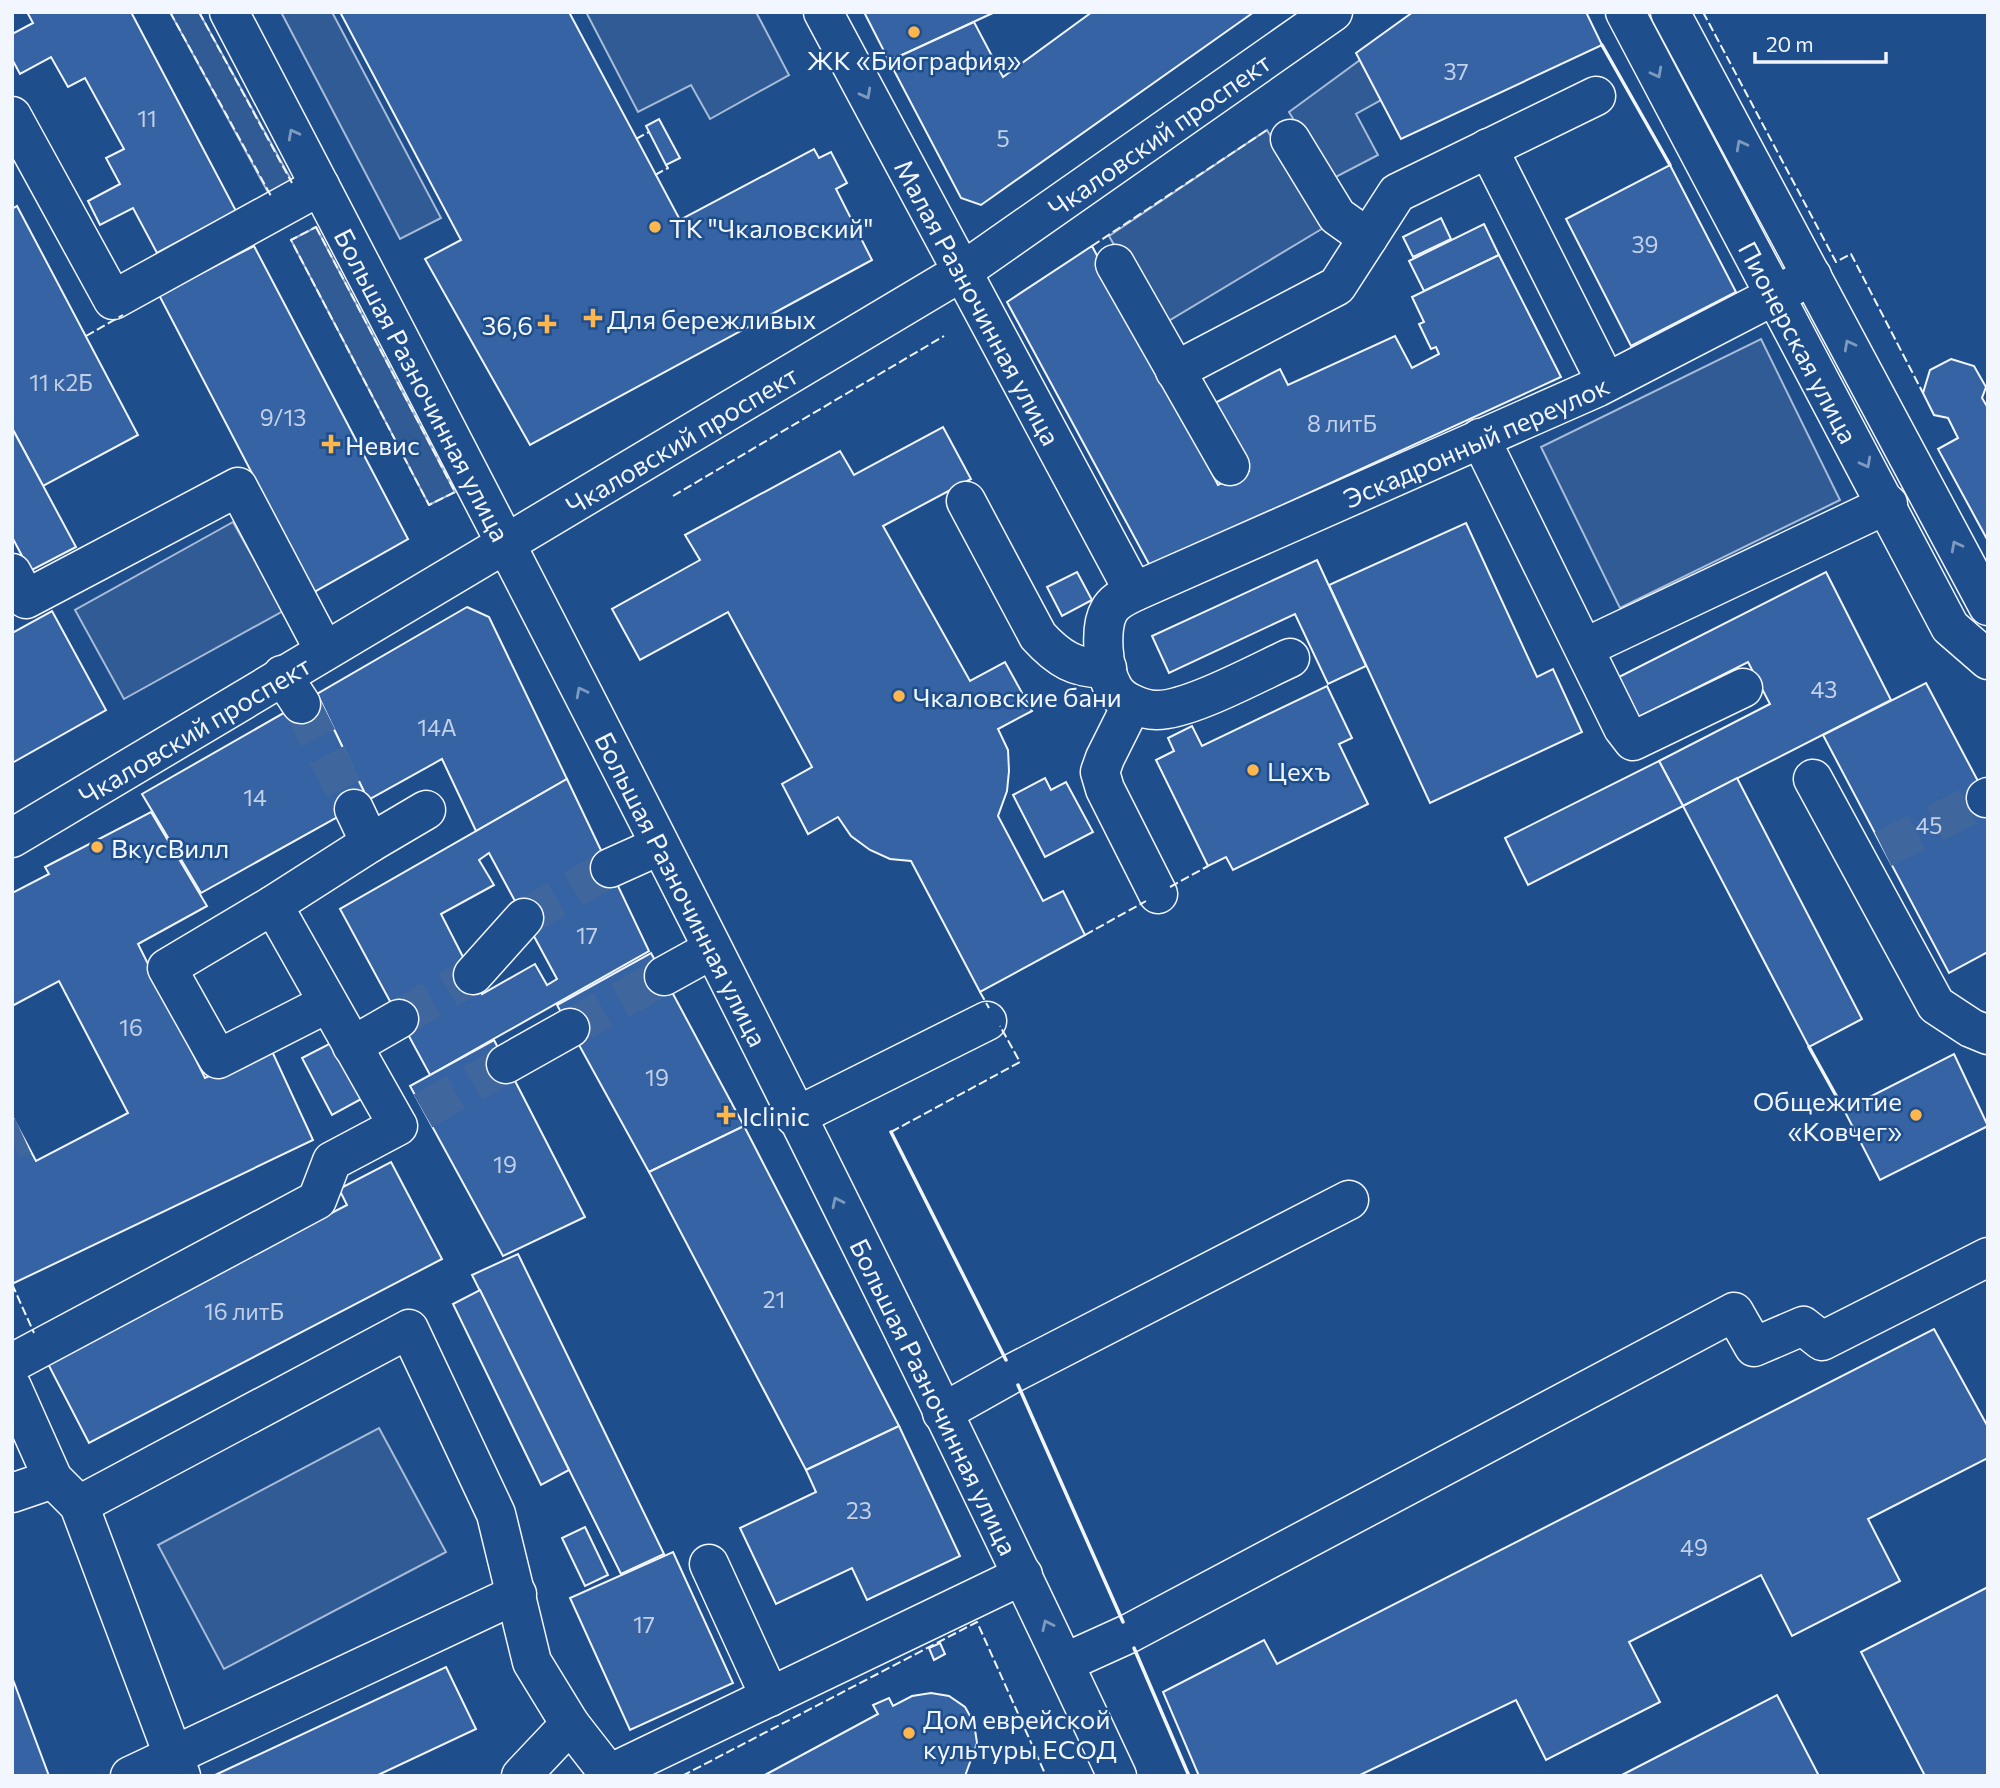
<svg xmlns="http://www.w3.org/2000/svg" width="2000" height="1788" font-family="Commissioner,sans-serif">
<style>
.built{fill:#305b95;stroke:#a8bbd7;stroke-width:2}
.building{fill:#3563a3;stroke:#f2f6ff;stroke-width:2;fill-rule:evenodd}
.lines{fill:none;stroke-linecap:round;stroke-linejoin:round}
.minor-tunnel{stroke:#3f679d;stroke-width:38;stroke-dasharray:38 19;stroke-linecap:butt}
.minor-casing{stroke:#f2f6ff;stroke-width:41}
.minor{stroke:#1f4e8c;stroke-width:38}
.fence{stroke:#f2f6ff;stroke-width:2;stroke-dasharray:9 3.5;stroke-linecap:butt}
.wall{stroke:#f2f6ff;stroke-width:3.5}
.oneway{stroke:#7e9ac0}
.poi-dot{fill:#ffb74d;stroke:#1f4e8c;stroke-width:2.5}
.labels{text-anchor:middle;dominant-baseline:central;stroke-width:5;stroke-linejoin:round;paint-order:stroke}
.number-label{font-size:23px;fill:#c3d1e8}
.poi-label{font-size:26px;fill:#f2f6ff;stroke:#1f4e8c;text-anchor:start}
.street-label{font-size:26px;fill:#f2f6ff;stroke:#1f4e8c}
</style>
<rect width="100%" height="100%" fill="#1f4e8c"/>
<g class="built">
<path d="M 170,12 L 199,12 L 293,183 L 270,196 Z"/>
<path d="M 281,12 L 332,12 L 441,218 L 400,239 Z"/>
<path d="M 586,12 L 756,12 L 789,75 L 710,119 L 691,85 L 638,112 Z"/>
<path d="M 1360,60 L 1381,100 L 1356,114 L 1378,155 L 1330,180 L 1289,112 Z"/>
<path d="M 1267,130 L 1325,227 L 1160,326 L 1109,236 Z"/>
<path d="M 316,227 L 455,492 L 429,505 L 291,240 Z"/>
<path d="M 1761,339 L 1840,500 L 1620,608 L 1541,447 Z"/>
<path d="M 233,522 L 283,611 L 124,699 L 75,610 Z"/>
<path d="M 379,1428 L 446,1552 L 224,1669 L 158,1545 Z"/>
</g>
<g class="building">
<path d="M 27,12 L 131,12 L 236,211 L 157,253 L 133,208 L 100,225 L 88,201 L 120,184 L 106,158 L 124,149 L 85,78 L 68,87 L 51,57 L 20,74 L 12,59 L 12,34 L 33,23 Z"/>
<path d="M 340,12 L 569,12 L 680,220 L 814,149 L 819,158 L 831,152 L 847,183 L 836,189 L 872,260 L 530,445 L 425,259 L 461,240 Z"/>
<path d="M 864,12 L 995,12 L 889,61 Z"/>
<path d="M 1254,12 L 981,205 L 961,198 L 889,61 L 974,22 L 1003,77 L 1092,12 Z"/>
<path d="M 1413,12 L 1586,12 L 1602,45 L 1401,139 L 1356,53 Z"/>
<path d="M 659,119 L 680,158 L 666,165 L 646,126 Z"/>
<path d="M 1670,165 L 1736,292 L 1631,346 L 1566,219 Z"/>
<path d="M 17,206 L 138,435 L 43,486 L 12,428 L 12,209 Z"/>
<path d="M 1441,218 L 1451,239 L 1413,257 L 1403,237 Z"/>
<path d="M 1484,224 L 1499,255 L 1424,291 L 1409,261 Z"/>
<path d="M 254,246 L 408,539 L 314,592 L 159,295 Z"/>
<path d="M 1092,246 L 1218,485 L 1249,471 L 1215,403 L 1280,369 L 1288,385 L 1395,336 L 1412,368 L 1439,354 L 1436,347 L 1431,349 L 1419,324 L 1424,322 L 1412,297 L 1499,255 L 1561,377 L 1150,566 L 1007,302 Z"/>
<path d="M 1951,359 L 1974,366 L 1986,387 L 1982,398 L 1988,408 L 1988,541 L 1938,449 L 1958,438 L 1948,418 L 1934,415 L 1923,393 L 1930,370 Z"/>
<path d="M 943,427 L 971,479 L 883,526 L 970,681 L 1005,662 L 1032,711 L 998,729 L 1008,750 L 1009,771 L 1007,791 L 998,816 L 1043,901 L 1063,891 L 1085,935 L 980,992 L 911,861 L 890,859 L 870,850 L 851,836 L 838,817 L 808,834 L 782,784 L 812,767 L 728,612 L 640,660 L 612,609 L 700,560 L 685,535 L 840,451 L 854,475 Z"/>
<path d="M 12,428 L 76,547 L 30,571 L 12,537 Z"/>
<path d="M 1466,523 L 1537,677 L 1553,669 L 1582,732 L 1430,803 L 1329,585 Z"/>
<path d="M 1317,560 L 1366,666 L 1328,684 L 1295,614 L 1169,673 L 1152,636 Z"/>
<path d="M 1077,572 L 1092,600 L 1062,616 L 1047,587 Z"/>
<path d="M 1826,572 L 1891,700 L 1683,806 L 1659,761 L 1770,704 L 1748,662 L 1637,718 L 1617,678 Z"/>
<path d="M 467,607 L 489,617 L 567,779 L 476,831 L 442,759 L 368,800 L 317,694 Z"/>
<path d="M 52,611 L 106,710 L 12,763 L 12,633 Z"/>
<path d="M 1926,683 L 1988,800 L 1988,952 L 1949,973 L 1823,735 Z"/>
<path d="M 1327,686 L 1352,738 L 1339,744 L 1368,804 L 1233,870 L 1226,857 L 1208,866 L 1156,760 L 1174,751 L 1168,738 L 1192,726 L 1202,746 Z"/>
<path d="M 317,694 L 368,800 L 201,893 L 142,794 Z"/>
<path d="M 1659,761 L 1683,806 L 1528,885 L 1505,838 Z"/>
<path d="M 1045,778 L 1051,790 L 1066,782 L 1093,832 L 1045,857 L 1013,795 Z"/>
<path d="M 1737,778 L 1862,1019 L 1809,1047 L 1683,806 Z"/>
<path d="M 567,779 L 649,951 L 430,1075 L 340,909 ZM 489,853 L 557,979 L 547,985 L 535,964 L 482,994 L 441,914 L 494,885 L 479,860 Z"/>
<path d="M 151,812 L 207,906 L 138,944 L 205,1078 L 271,1049 L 313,1140 L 12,1284 L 12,1116 L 36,1161 L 128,1113 L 59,981 L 12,1006 L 12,893 L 49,874 L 45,867 Z"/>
<path d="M 651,953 L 744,1126 L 649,1172 L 557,1005 Z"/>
<path d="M 494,1040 L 585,1217 L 503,1256 L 410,1086 Z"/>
<path d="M 333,1042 L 363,1098 L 332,1115 L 302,1058 Z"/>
<path d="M 1954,1054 L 1988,1126 L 1880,1180 L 1844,1110 Z"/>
<path d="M 744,1126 L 899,1426 L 806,1470 L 649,1172 Z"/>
<path d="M 391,1162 L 442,1259 L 89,1443 L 47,1362 L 347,1205 L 339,1189 Z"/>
<path d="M 518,1254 L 664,1554 L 621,1574 L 472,1275 Z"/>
<path d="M 480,1290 L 569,1470 L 541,1485 L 453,1304 Z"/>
<path d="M 1934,1329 L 1988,1427 L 1988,1458 L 1868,1519 L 1900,1581 L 1792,1636 L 1761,1575 L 1629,1642 L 1660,1702 L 1546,1760 L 1516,1700 L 1358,1776 L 1199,1776 L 1163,1692 L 1264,1640 L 1277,1664 Z"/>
<path d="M 899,1426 L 960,1556 L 867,1600 L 852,1568 L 776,1604 L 740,1528 L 816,1492 L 806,1470 Z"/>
<path d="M 585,1527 L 608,1575 L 585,1586 L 562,1538 Z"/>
<path d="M 673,1552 L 733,1683 L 630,1730 L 570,1598 Z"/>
<path d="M 1988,1587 L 1988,1776 L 1925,1776 L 1861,1652 Z"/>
<path d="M 940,1643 L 945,1654 L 934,1660 L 929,1648 Z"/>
<path d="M 446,1667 L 476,1729 L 376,1776 L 213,1776 Z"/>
<path d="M 12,1677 L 49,1776 L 12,1776 Z"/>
<path d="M 931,1693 L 949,1696 L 965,1707 L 974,1723 L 977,1743 L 965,1776 L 763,1776 L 878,1714 L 873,1705 L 889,1698 L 893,1706 L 912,1696 Z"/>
<path d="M 1777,1695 L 1819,1776 L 1620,1776 Z"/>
</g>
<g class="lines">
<g class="minor-tunnel">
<path d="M 301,704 L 354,809"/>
<path d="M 1883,849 L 1986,798"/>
<path d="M 524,918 L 610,868"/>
<path d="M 399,1019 L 473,975"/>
<path d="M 570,1028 L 664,976"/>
<path d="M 423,1111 L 506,1064"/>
<path d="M 12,1141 L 23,1136"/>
</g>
<g class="minor-casing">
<g id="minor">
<path id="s1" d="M 229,12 C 534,595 838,1180 1117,1776"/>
<path id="s2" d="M 823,12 L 1134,592"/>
<path id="s3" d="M 1625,12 L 1950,627 L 1988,660"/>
<path d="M 1670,12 L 1988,606"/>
<path d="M 12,116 L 113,300 L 320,186"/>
<path d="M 1290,139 L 1337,216 L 1368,238"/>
<path d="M 1488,148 L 1606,382"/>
<path d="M 1115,264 L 1230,466"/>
<path d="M 1175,371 L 1337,286 L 1397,193 L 1596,96"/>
<path d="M 1480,438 L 1623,728 L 1633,741 L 1743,688"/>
<path d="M 966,501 L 1038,636 C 1058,658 1076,670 1107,668"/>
<path d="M 12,573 L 26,599 L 238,487 L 324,650"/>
<path d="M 1584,648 L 1888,504"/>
<path id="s4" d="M 1290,658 C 1259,672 1188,711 1156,710 C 1142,710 1121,701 1114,689 C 1103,672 1099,628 1109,611 C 1114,601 1124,597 1134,592 L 1598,387 L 1812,276"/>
<path d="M 282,675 L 301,704"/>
<path d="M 1132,704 L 1105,758 L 1100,772 L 1105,789 L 1158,894"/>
<path d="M 1813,779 L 1936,1005 L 1971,1028 L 1988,1035"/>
<path d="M 1986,798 L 1988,797"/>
<path id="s5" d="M 12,838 L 963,271 L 1333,12"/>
<path d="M 370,843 L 426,810"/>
<path d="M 610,868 L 659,846"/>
<path d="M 273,905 L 167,968 L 218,1059 L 328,1003"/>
<path d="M 473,975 L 524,918"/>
<path d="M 664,976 L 711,950"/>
<path d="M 352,1046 L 399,1019"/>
<path d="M 506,1064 L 570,1028"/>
<path d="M 795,1117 L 987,1021"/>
<path d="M 12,1363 L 317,1200 L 332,1161 L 398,1126 L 273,905 L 370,843 L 354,809"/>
<path d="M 12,1387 L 53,1479 L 79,1505 L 181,1776"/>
<path d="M 942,1413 L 1013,1373 L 1349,1200"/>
<path d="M 12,1493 L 53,1479"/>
<path d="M 79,1505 L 409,1329 L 496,1514 L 532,1662 L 570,1724"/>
<path d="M 709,1564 L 770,1697"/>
<path d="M 1064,1663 L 1128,1634 L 1734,1312 L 1754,1347 L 1803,1326 L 1822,1341 L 1988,1257"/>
<path d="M 130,1776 L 517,1594"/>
<path d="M 521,1776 L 570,1724 L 609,1774 L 1023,1575"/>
</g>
</g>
<use href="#minor" class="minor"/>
<g class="fence">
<path d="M 170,12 L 271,196"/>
<path d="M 199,12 L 292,183"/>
<path d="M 1703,12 L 1836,262 L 1851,254 L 1923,393"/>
<path d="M 636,139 L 649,132"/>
<path d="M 655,175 L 668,168 L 666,165"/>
<path d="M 316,227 L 455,492 L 429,505 L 291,240 Z"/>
<path d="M 1092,246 L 1267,130"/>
<path d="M 86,336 L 123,315"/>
<path d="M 673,496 L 944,336"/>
<path d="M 1170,887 L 1208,866"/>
<path d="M 1085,935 L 1146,901"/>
<path d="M 980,992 L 989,1008"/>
<path d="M 891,1132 L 1020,1062 L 1000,1026"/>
<path d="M 12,1284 L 34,1333"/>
<path d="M 682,1776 L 977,1622 L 1046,1776"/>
</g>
<g class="wall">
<path d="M 1602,45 L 1670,165"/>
<path d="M 1809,1047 L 1844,1110"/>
<path d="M 891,1132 L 1006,1360"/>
<path d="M 1018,1385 L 1123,1622"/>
<path d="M 1134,1648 L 1189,1776"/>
</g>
</g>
<defs><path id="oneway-chevron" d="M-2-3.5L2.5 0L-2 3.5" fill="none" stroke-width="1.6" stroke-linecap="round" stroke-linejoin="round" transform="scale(1.75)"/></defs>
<g class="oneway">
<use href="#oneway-chevron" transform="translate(1657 73) rotate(62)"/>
<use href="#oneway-chevron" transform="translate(866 94) rotate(62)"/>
<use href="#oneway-chevron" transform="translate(293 134) rotate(-118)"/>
<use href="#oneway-chevron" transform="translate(1741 145) rotate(-118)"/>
<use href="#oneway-chevron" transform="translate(1849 345) rotate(-118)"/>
<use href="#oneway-chevron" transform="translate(1866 463) rotate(62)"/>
<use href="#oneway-chevron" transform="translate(1956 546) rotate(-118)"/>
<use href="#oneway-chevron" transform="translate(581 692) rotate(-117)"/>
<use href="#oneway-chevron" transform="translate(837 1202) rotate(-116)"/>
<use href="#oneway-chevron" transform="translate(1047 1625) rotate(-115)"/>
</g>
<g class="poi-dot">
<circle cx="914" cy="32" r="7"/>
<circle cx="655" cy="227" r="7"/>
<path d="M589.5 307.5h7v7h7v7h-7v7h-7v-7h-7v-7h7z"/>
<path d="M543.5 313.5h7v7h7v7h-7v7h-7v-7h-7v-7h7z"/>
<path d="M327.5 433.5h7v7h7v7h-7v7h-7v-7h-7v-7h7z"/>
<circle cx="899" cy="696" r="7"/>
<circle cx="1253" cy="770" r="7"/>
<circle cx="97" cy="847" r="7"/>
<path d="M722.5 1104.5h7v7h7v7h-7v7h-7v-7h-7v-7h7z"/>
<circle cx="1916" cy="1115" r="7"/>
<circle cx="909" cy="1733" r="7"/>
</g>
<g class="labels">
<g class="number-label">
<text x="1456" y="71">37</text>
<text x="147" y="118">11</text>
<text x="1003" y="138">5</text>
<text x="1645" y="244">39</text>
<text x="61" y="382">11 к2Б</text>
<text x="283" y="417">9/13</text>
<text x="1342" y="423">8 литБ</text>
<text x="1824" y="689">43</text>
<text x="437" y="727">14А</text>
<text x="255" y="797">14</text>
<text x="1929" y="825">45</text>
<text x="587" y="935">17</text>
<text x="131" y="1027">16</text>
<text x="657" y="1077">19</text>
<text x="505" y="1164">19</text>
<text x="774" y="1299">21</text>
<text x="244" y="1311">16 литБ</text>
<text x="859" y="1510">23</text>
<text x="1694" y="1547">49</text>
<text x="644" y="1624">17</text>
</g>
<g class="poi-label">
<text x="914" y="59" text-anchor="middle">ЖК «Биография»</text>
<text x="669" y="227">ТК "Чкаловский"</text>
<text x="607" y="318">Для бережливых</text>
<text x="533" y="324" text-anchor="end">36,6</text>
<text x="345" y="444">Невис</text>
<text x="913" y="696">Чкаловские бани</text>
<text x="1267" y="770">Цехъ</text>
<text x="111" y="847">ВкусВилл</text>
<text x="1902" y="1100" text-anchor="end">Общежитие<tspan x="1902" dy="30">«Ковчег»</tspan></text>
<text x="742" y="1115">Iclinic</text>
<text x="923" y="1718">Дом еврейской<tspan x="923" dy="30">культуры ЕСОД</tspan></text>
</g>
<g class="street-label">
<text stroke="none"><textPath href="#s5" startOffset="1346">Чкаловский проспект</textPath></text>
<text stroke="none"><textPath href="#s2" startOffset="329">Малая Разночинная улица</textPath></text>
<text stroke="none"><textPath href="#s3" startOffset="373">Пионерская улица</textPath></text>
<text stroke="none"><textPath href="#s1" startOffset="420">Большая Разночинная улица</textPath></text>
<text stroke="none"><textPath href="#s5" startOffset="779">Чкаловский проспект</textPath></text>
<text stroke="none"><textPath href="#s4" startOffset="679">Эскадронный переулок</textPath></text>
<text stroke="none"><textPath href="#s5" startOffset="212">Чкаловский проспект</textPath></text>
<text stroke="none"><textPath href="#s1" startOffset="987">Большая Разночинная улица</textPath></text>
<text stroke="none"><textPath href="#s1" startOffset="1554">Большая Разночинная улица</textPath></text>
</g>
</g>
<rect width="2000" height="1788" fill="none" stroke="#f2f6ff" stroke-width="28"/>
<path d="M1755 52v10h131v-10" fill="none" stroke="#f2f6ff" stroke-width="3.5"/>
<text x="1766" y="52" font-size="21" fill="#f2f6ff" stroke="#1f4e8c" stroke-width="5" paint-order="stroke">20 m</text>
</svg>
